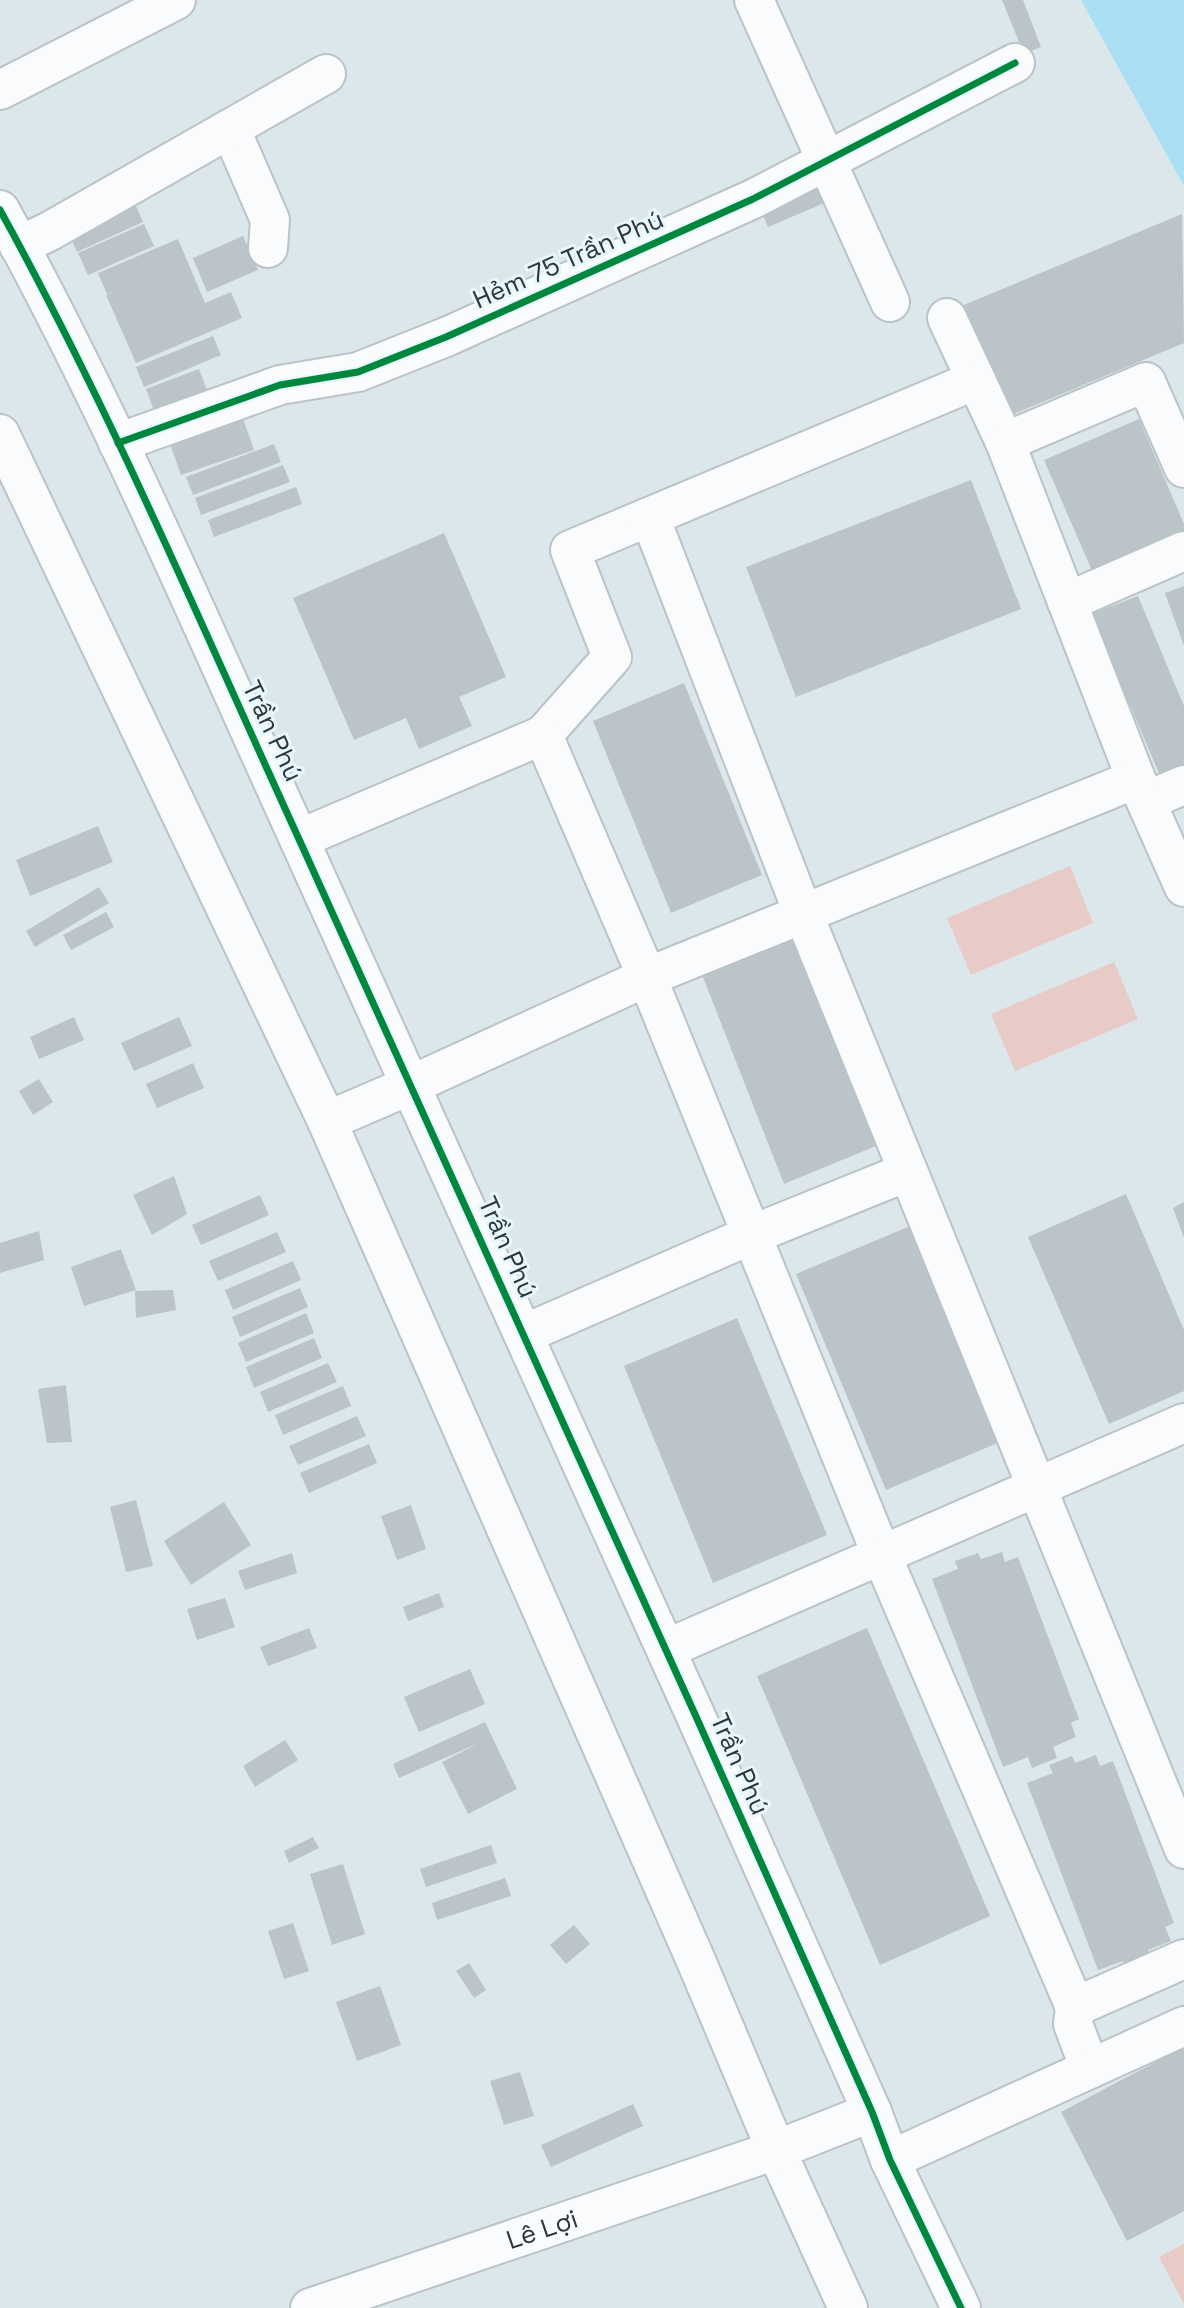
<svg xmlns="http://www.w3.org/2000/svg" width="1184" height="2308" font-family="'Space Grotesk',sans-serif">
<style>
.green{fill:#e8cac6}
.water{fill:#abdff4}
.building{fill:#bbc4c8}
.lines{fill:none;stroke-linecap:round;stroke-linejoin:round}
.minor-casing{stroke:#bac3c7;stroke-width:42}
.minor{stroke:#fafbfc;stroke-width:38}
.cycleway-casing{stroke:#e6f7fe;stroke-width:11}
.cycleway{stroke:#00873e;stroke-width:7}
.labels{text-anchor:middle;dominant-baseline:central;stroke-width:6;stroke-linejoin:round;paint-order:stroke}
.street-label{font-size:26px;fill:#2e363a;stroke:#e6f7fe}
</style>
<rect width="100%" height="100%" fill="#dce7ec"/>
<g class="green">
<path d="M 1070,866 L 1093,923 L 971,975 L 947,918 Z"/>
<path d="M 1114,962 L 1138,1019 L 1015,1071 L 991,1014 Z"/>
<path d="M 1184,2244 L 1184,2304 L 1159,2257 Z"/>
</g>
<path class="water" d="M 1081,0 L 1184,0 L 1184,186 Z"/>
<g class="building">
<path d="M 1002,0 L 1023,0 L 1041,47 L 1024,54 Z"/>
<path d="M 818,175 L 829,201 L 768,227 L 757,201 Z"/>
<path d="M 133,199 L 143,222 L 77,252 L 67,229 Z"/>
<path d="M 1182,214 L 1184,343 L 1004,418 L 959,307 Z"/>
<path d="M 144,224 L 154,246 L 88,275 L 78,253 Z"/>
<path d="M 243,236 L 258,270 L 207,292 L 193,258 Z"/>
<path d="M 178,239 L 205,303 L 231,292 L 242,318 L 136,363 L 106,295 L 118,290 L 107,294 L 98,273 Z"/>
<path d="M 213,336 L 221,355 L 144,387 L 136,367 Z"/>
<path d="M 199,369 L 210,399 L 157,419 L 146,389 Z"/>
<path d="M 239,407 L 254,450 L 181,475 L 166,432 Z"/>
<path d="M 1139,419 L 1184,524 L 1184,534 L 1093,573 L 1044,460 Z"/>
<path d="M 274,444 L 281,462 L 193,495 L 186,477 Z"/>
<path d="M 283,465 L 290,482 L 201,515 L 195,498 Z"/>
<path d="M 971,480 L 1021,609 L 796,697 L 746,567 Z"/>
<path d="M 296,487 L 302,504 L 214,537 L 208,520 Z"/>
<path d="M 444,533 L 506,677 L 459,697 L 472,726 L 419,749 L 406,718 L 354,740 L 293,598 Z"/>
<path d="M 1184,586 L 1184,646 L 1165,593 Z"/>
<path d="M 1138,596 L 1184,706 L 1184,777 L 1164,785 L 1091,614 Z"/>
<path d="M 684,683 L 762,875 L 671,913 L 593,721 Z"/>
<path d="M 98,826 L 113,862 L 30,896 L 16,860 Z"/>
<path d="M 99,887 L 109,903 L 35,947 L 26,931 Z"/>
<path d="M 106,912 L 114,927 L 71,950 L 63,935 Z"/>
<path d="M 791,930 L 876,1146 L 784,1184 L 699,967 Z"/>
<path d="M 74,1017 L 84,1040 L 39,1059 L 30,1037 Z"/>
<path d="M 179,1017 L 192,1046 L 134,1071 L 121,1043 Z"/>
<path d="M 193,1063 L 204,1088 L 157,1108 L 146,1084 Z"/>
<path d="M 39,1079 L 53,1102 L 33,1115 L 19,1091 Z"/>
<path d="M 174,1176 L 187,1214 L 152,1235 L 133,1195 Z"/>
<path d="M 1126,1194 L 1184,1330 L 1184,1391 L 1109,1424 L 1028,1237 Z"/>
<path d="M 260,1195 L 269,1215 L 201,1245 L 192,1225 Z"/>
<path d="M 1184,1202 L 1184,1238 L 1173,1208 Z"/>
<path d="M 910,1226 L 1000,1442 L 886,1490 L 796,1274 Z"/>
<path d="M 39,1231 L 44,1260 L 0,1273 L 0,1243 Z"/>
<path d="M 277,1232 L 286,1252 L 218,1281 L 209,1261 Z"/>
<path d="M 121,1249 L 136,1290 L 84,1306 L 71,1267 Z"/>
<path d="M 293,1261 L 301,1280 L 233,1310 L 225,1290 Z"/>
<path d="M 300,1288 L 308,1307 L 240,1337 L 232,1317 Z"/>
<path d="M 173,1290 L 176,1310 L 136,1318 L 135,1291 Z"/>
<path d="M 306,1313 L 314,1333 L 246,1362 L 238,1343 Z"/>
<path d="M 737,1318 L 827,1535 L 713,1583 L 624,1366 Z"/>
<path d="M 314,1338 L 322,1358 L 254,1388 L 246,1367 Z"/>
<path d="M 328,1363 L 337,1382 L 268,1412 L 260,1392 Z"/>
<path d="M 66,1385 L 72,1442 L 47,1443 L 38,1389 Z"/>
<path d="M 343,1386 L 351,1406 L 283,1435 L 275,1415 Z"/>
<path d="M 357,1416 L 366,1436 L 298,1465 L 289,1446 Z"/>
<path d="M 369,1444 L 377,1463 L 309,1493 L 300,1473 Z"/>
<path d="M 136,1500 L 153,1566 L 126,1572 L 110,1507 Z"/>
<path d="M 224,1502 L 251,1545 L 191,1585 L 164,1541 Z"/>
<path d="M 411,1505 L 426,1549 L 397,1560 L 381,1516 Z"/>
<path d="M 1002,1552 L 1005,1562 L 1018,1557 L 1079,1719 L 1071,1723 L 1076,1737 L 1053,1747 L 1057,1758 L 1032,1768 L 1028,1757 L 1003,1767 L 932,1579 L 958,1569 L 955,1561 L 978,1553 L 981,1559 Z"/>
<path d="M 292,1553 L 297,1573 L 245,1590 L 238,1571 Z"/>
<path d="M 439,1593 L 444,1607 L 408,1621 L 403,1607 Z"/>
<path d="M 225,1598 L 235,1627 L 197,1640 L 187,1609 Z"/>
<path d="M 309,1628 L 317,1648 L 268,1666 L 260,1647 Z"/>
<path d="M 867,1628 L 990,1916 L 880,1965 L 757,1676 Z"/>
<path d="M 470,1669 L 485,1704 L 419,1732 L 404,1697 Z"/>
<path d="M 485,1722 L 517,1789 L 468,1814 L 442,1762 L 479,1743 L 399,1778 L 393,1764 Z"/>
<path d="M 285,1740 L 298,1760 L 255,1787 L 243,1766 Z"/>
<path d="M 1096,1755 L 1100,1766 L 1113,1761 L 1174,1923 L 1165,1927 L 1171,1941 L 1148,1950 L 1152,1962 L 1126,1972 L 1123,1961 L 1098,1970 L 1027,1783 L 1053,1773 L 1049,1765 L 1072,1756 L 1075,1763 Z"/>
<path d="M 313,1837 L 319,1848 L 289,1863 L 284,1851 Z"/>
<path d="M 491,1845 L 497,1863 L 426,1887 L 420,1869 Z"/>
<path d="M 343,1864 L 365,1934 L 332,1945 L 310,1874 Z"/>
<path d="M 505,1878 L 511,1896 L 437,1920 L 432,1903 Z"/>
<path d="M 293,1923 L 309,1971 L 284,1979 L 268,1931 Z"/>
<path d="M 574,1925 L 590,1944 L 566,1964 L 550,1945 Z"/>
<path d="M 469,1963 L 486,1990 L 474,1998 L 456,1971 Z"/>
<path d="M 380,1986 L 401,2045 L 357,2061 L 336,2002 Z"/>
<path d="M 1184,2047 L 1184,2211 L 1127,2241 L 1061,2112 Z"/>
<path d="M 520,2072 L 534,2116 L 504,2125 L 490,2081 Z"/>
<path d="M 633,2104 L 643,2126 L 551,2167 L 541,2145 Z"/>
</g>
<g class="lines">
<g class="minor-casing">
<g id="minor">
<path d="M 754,0 L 890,302"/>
<path d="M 0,90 L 176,0"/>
<path d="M 231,130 L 270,220 L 268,248"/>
<path d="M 0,210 C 112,413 202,627 298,837 C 493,1261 683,1686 872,2112 L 890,2160 L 961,2308"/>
<path d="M 19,246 L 50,231 L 326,74"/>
<path d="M 947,318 L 1005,442 L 1136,779 L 1184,887"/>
<path d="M 976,380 L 570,550 L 612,657 L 543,735 L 647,977 L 882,1556 L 1075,2007 L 1184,1959"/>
<path d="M 0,434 L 327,1121 L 697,1963 L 776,2150 L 848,2308"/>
<path d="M 1005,442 L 1146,382 L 1184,468"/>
<path d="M 118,443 L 280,385 L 358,372 L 446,337 L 753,199 L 1015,63"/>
<path d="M 650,517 L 803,913 L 1184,1849"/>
<path d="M 1067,602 L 1184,551"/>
<path d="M 1146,801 L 1184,785"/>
<path d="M 299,839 L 543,735"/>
<path d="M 327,1121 L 413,1084 L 647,977 L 1136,779"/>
<path d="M 524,1334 L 751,1235 L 907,1172"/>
<path d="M 666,1649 L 1184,1423"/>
<path d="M 1075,2007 L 1073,2024 L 1090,2069"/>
<path d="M 890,2160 L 1184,2026"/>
<path id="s1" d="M 310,2308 L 776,2150 L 872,2112"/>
</g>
</g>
<use href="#minor" class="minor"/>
<g class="cycleway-casing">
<g id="cycleway">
<path d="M 0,210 C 112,413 202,627 298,837 C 493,1261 683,1686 872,2112 L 890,2160 L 961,2308"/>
<path d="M 118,443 L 280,385 L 358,372 L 446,337 L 753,199 L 1015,63"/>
</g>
</g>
<use href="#cycleway" class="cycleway"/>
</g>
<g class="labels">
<g class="street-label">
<text transform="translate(568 259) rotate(-24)">Hẻm 75 Trần Phú</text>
<text transform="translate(273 731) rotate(65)">Trần Phú</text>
<text transform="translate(508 1247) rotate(66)">Trần Phú</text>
<text transform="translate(740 1764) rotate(66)">Trần Phú</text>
<text stroke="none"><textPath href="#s1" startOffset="245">Lê Lợi</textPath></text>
</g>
</g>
</svg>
